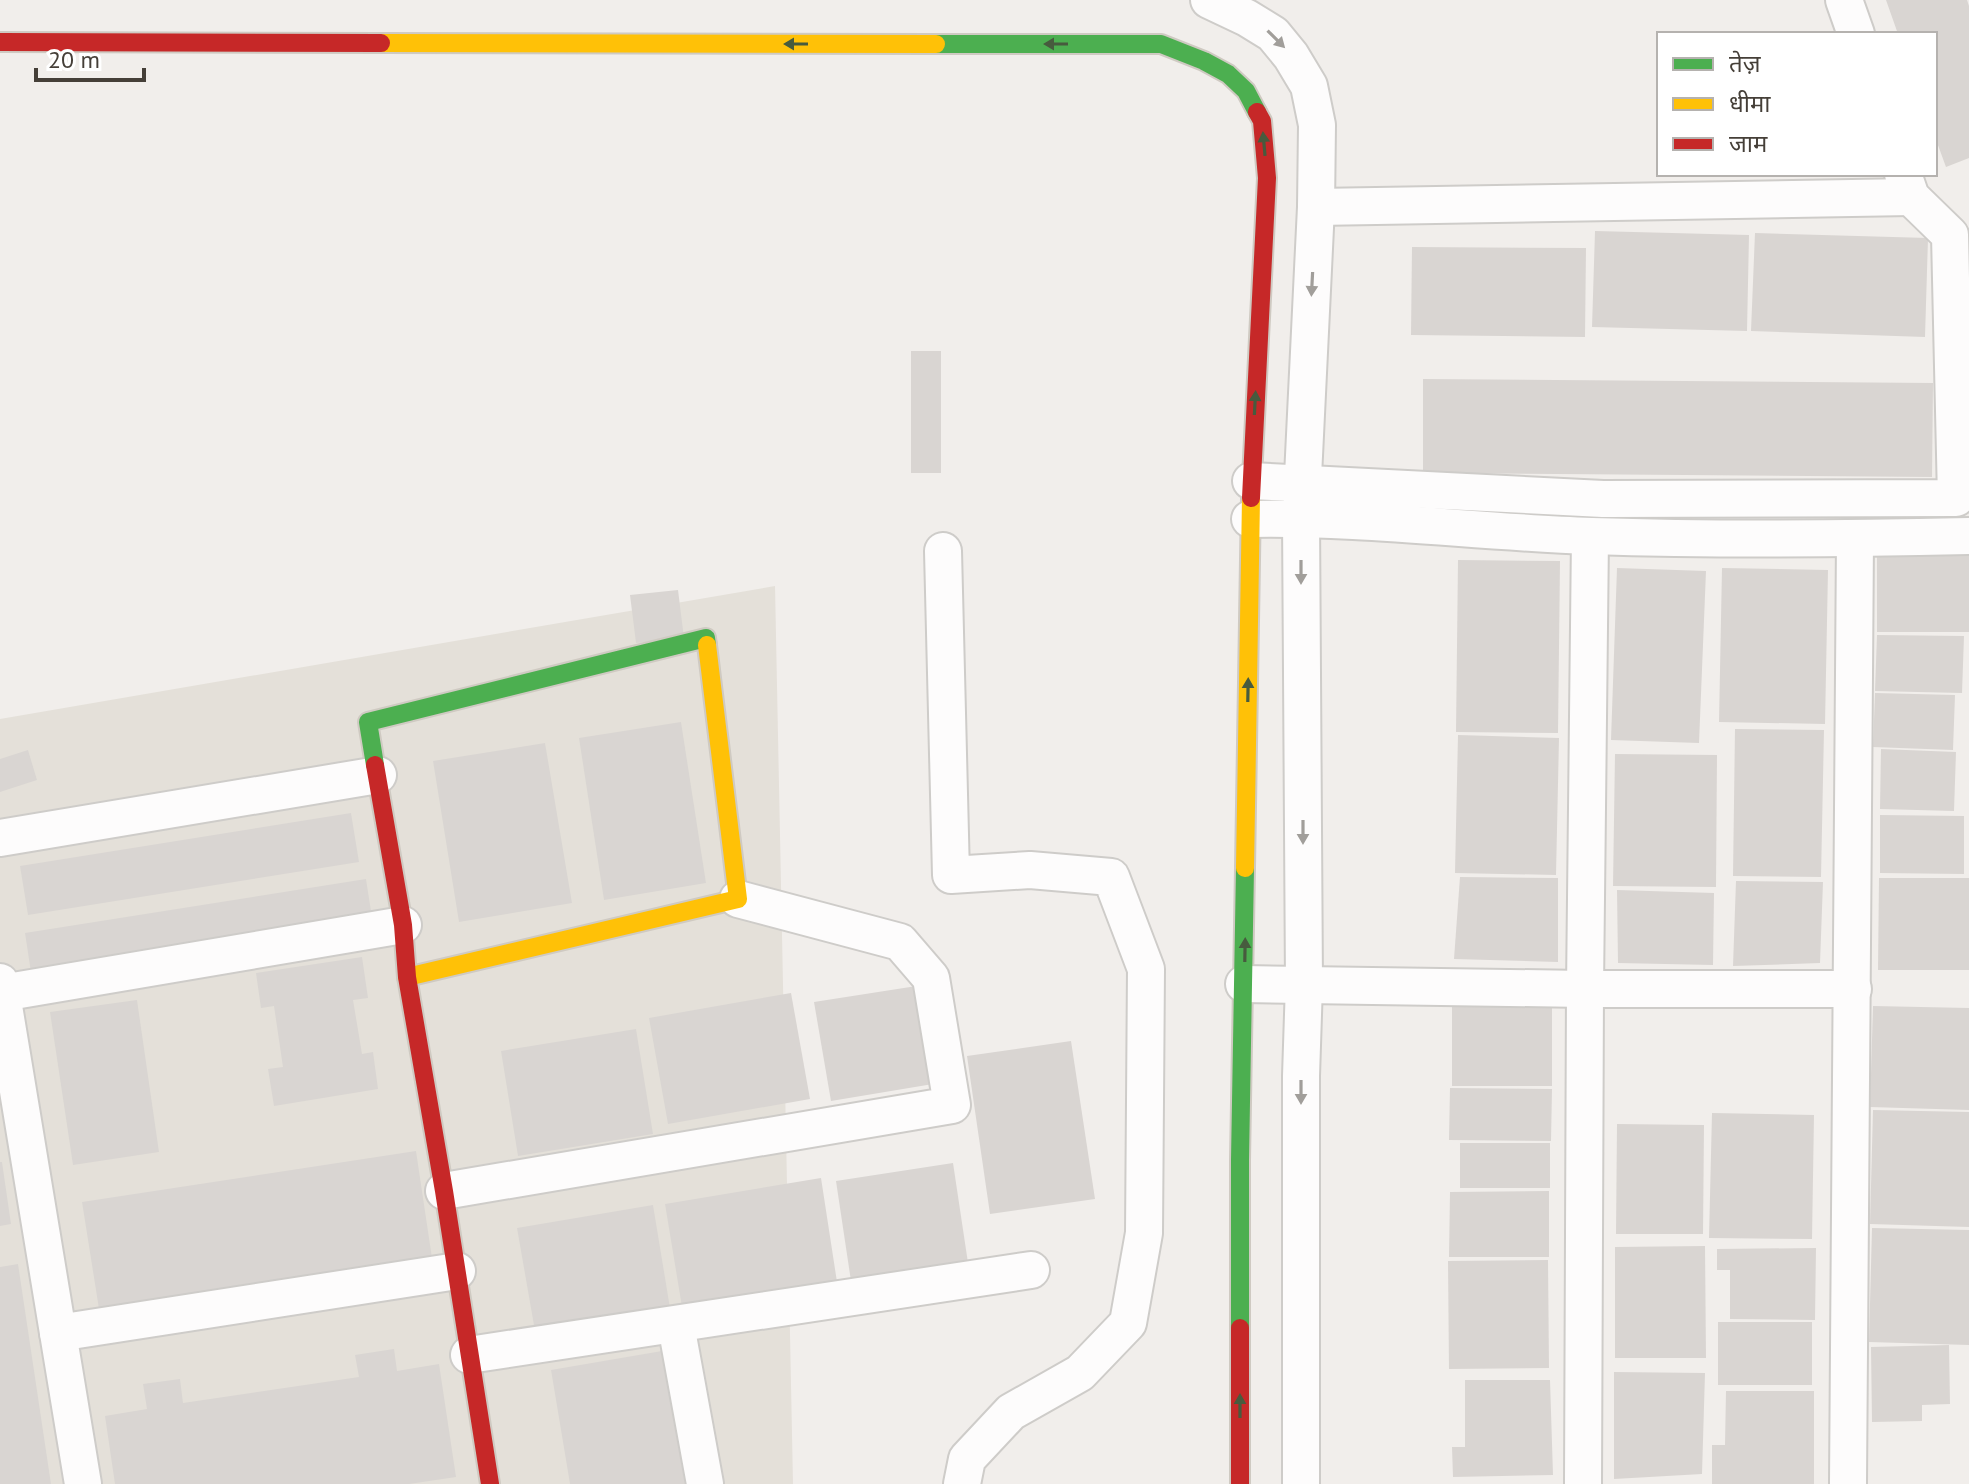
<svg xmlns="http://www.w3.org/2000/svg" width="1969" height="1484" font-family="'PT Sans','Noto Sans Devanagari',sans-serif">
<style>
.residential{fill:#e4e0d9}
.building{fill:#d9d5d2}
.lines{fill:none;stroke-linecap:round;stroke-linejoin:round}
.street-casing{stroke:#ceccc9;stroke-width:40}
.fast-casing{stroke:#cfcac2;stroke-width:22}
.slow-casing{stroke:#cfcac2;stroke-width:22}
.jam-casing{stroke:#cfcac2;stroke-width:22}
.street{stroke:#fdfcfc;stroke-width:36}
.fast{stroke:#4caf50;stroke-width:18}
.slow{stroke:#ffc107;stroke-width:18}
.jam{stroke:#c62828;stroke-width:18}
.oneway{fill:#a19e9a}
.oneway2{fill:#475b3e}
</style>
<rect width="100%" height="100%" fill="#f1eeeb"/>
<path class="residential" d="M 775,586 L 793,1484 L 0,1484 L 0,719 Z"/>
<g class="building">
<path d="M 1886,0 L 1967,0 L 1969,6 L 1969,158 L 1946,167 L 1935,137 L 1935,34 L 1898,34 Z"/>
<path d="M 1595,231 L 1749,235 L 1747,331 L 1592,327 Z"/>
<path d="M 1755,233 L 1928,238 L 1925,337 L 1751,331 Z"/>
<path d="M 1412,247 L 1586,248 L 1585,337 L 1411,335 Z"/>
<rect x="911" y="351" width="30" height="122"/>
<path d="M 1423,379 L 1933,383 L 1932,477 L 1423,473 Z"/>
<rect x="1877" y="550" width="92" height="82"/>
<path d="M 1458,560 L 1560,561 L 1558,733 L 1456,732 Z"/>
<path d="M 1617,568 L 1706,571 L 1699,743 L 1611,740 Z"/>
<path d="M 1722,568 L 1828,570 L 1825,724 L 1719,722 Z"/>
<path d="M 678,590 L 684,638 L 636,643 L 630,595 Z"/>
<path d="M 1877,635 L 1964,636 L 1962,693 L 1875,691 Z"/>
<path d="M 1875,693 L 1955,695 L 1953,750 L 1873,747 Z"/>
<path d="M 681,722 L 706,883 L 604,900 L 579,738 Z"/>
<path d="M 1735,729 L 1824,730 L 1821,877 L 1733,876 Z"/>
<path d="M 1458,735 L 1559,738 L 1556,875 L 1455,873 Z"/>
<path d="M 545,743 L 572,903 L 459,922 L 433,761 Z"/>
<path d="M 1881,749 L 1956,752 L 1954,811 L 1880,809 Z"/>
<path d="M 28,750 L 37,780 L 0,792 L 0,759 Z"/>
<path d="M 1615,754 L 1717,755 L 1716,887 L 1613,886 Z"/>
<path d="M 351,813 L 359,862 L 28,915 L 20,866 Z"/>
<path d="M 1880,815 L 1964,816 L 1964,874 L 1880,873 Z"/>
<path d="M 1460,877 L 1558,878 L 1558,962 L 1454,959 Z"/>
<path d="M 1879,878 L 1969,878 L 1969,970 L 1878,970 Z"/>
<path d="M 366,879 L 373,924 L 32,979 L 25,933 Z"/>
<path d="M 1736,881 L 1823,882 L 1820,963 L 1733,966 Z"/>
<path d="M 1617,890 L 1714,893 L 1713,965 L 1618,963 Z"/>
<path d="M 362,957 L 368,998 L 353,1000 L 362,1054 L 373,1052 L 378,1089 L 274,1106 L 268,1069 L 283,1067 L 274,1006 L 261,1008 L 256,973 Z"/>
<path d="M 923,985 L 939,1083 L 831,1101 L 814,1002 Z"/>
<path d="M 791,993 L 810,1099 L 668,1124 L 649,1018 Z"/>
<path d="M 137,1000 L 159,1152 L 73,1165 L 50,1012 Z"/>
<rect x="1452" y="1001" width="100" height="85"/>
<path d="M 1873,1006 L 1969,1008 L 1969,1110 L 1870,1107 Z"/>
<path d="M 636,1029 L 653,1134 L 518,1156 L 501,1051 Z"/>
<path d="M 1071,1041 L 1095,1199 L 990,1214 L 967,1056 Z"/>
<path d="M 1450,1088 L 1552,1089 L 1551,1141 L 1449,1140 Z"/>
<path d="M 1873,1110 L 1969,1112 L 1969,1227 L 1870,1224 Z"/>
<path d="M 1712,1113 L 1814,1115 L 1812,1239 L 1709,1238 Z"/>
<path d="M 1617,1124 L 1704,1125 L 1703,1234 L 1616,1234 Z"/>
<rect x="1460" y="1143" width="90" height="45"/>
<path d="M 416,1151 L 432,1258 L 99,1309 L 82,1202 Z"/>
<path d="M 0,1162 L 2,1162 L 11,1224 L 0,1226 Z"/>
<path d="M 953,1163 L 968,1263 L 851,1281 L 836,1181 Z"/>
<path d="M 821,1178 L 837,1282 L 682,1307 L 665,1204 Z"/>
<path d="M 1549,1191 L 1549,1257 L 1449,1257 L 1450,1192 Z"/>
<path d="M 653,1205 L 670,1308 L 535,1331 L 517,1228 Z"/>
<path d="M 1872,1228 L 1969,1230 L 1969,1345 L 1869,1342 Z"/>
<path d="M 1705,1246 L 1706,1358 L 1615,1358 L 1615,1247 Z"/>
<path d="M 1816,1248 L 1815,1320 L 1730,1319 L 1730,1270 L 1717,1270 L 1717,1249 Z"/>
<path d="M 1548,1260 L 1549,1368 L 1449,1369 L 1448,1261 Z"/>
<path d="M 18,1264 L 51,1484 L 0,1484 L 0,1267 Z"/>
<rect x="1718" y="1322" width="94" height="63"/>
<path d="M 1949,1345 L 1950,1404 L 1922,1405 L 1922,1421 L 1872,1422 L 1871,1347 Z"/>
<path d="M 394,1349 L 397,1371 L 439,1364 L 456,1477 L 409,1484 L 115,1484 L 105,1416 L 147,1409 L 143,1384 L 180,1379 L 183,1403 L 359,1377 L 355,1355 Z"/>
<path d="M 662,1351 L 685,1484 L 570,1484 L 551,1370 Z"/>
<path d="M 1614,1372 L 1705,1373 L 1702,1474 L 1614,1479 Z"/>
<path d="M 1465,1380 L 1550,1380 L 1553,1475 L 1453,1477 L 1452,1447 L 1465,1447 Z"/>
<path d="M 1726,1391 L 1814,1391 L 1814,1484 L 1712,1484 L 1712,1445 L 1725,1445 Z"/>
</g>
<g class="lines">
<g class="street-casing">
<g id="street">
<path d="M 1209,0 L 1247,18 L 1273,34 L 1291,56 L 1309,86 L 1317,125 L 1316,207 L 1301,518 L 1304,984 L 1301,1076 L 1301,1484"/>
<path d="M 1844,0 L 1856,34"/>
<path d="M 1316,207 L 1911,197"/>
<path d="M 1251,481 L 1603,499 L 1956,498 L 1950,235 L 1911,197 L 1903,174"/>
<path d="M 1250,519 C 1364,517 1477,532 1591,536 C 1717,540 1843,539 1969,536"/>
<path d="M 943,551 L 951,875 L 1030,870 L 1111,877 L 1146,969 L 1144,1233 L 1128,1323 L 1080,1373 L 1011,1412 L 967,1459 L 962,1484"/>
<path d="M 0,838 L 378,775"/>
<path d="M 0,982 L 83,1484"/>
<path d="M 1244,984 L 1585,989 L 1853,989"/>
<path d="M 2,993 L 403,925"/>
<path d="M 444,1191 L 952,1105 L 931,978 L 900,942 L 738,899"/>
<path d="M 676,1325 L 705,1484"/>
<path d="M 58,1333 L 457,1271"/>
<path d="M 469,1355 L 1031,1270"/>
<path d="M 1583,1484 L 1585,989 L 1590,536"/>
<path d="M 1848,1484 L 1855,539"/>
</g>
</g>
<g class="fast-casing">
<g id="fast">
<path d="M 936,44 L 1161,44 L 1204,61 L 1228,74 L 1246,91 L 1257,112"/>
<path d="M 375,765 L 368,722 L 706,638 L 707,645"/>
<path d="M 1240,1328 L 1240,1160 L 1245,868"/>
</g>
</g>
<g class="slow-casing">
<g id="slow">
<path d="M 381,43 L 936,44"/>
<path d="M 1245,868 L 1251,498"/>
<path d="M 407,977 L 738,899 L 707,645"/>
</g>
</g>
<g class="jam-casing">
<g id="jam">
<path d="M 0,42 L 381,43"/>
<path d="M 1251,498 L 1267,178 L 1262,121 L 1257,112"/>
<path d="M 375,765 L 403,925 L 407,977 L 444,1191 L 490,1484"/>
<path d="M 1240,1328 L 1240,1484"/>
</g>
</g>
<use href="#street" class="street"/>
<use href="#fast" class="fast"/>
<use href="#slow" class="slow"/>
<use href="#jam" class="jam"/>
</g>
<defs><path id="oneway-solid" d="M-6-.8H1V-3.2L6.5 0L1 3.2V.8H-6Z" transform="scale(2)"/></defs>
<g class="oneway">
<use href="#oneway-solid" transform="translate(1276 39) rotate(45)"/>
<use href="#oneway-solid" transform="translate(1312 284) rotate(93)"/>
<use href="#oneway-solid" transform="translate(1301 572) rotate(90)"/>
<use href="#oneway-solid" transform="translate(1303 832) rotate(90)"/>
<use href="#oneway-solid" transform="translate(1301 1092) rotate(90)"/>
</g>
<g class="oneway2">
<use href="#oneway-solid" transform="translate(796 44) rotate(180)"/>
<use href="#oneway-solid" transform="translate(1056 44) rotate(180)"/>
<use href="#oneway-solid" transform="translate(1264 144) rotate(-95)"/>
<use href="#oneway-solid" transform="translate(1255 403) rotate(-87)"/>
<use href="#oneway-solid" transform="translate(1248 690) rotate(-89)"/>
<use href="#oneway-solid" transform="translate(1245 950) rotate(-89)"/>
<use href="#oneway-solid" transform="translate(1240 1406) rotate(-90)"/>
</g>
<rect x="1657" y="32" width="280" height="144" fill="#ffffff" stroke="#b5b2af" stroke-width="2"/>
<rect x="1673" y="58" width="40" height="12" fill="#4caf50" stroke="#b5b2af" stroke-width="2"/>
<text x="1729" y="72" font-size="24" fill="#453f38">तेज़</text>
<rect x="1673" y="98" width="40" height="12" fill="#ffc107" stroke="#b5b2af" stroke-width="2"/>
<text x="1729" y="112" font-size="24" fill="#453f38">धीमा</text>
<rect x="1673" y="138" width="40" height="12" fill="#c62828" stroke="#b5b2af" stroke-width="2"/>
<text x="1729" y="152" font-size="24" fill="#453f38">जाम</text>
<path d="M36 68v12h108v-12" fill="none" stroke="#453f38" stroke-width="4"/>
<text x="48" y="68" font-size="24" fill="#453f38" stroke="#ffffff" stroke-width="6" paint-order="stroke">20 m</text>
</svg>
